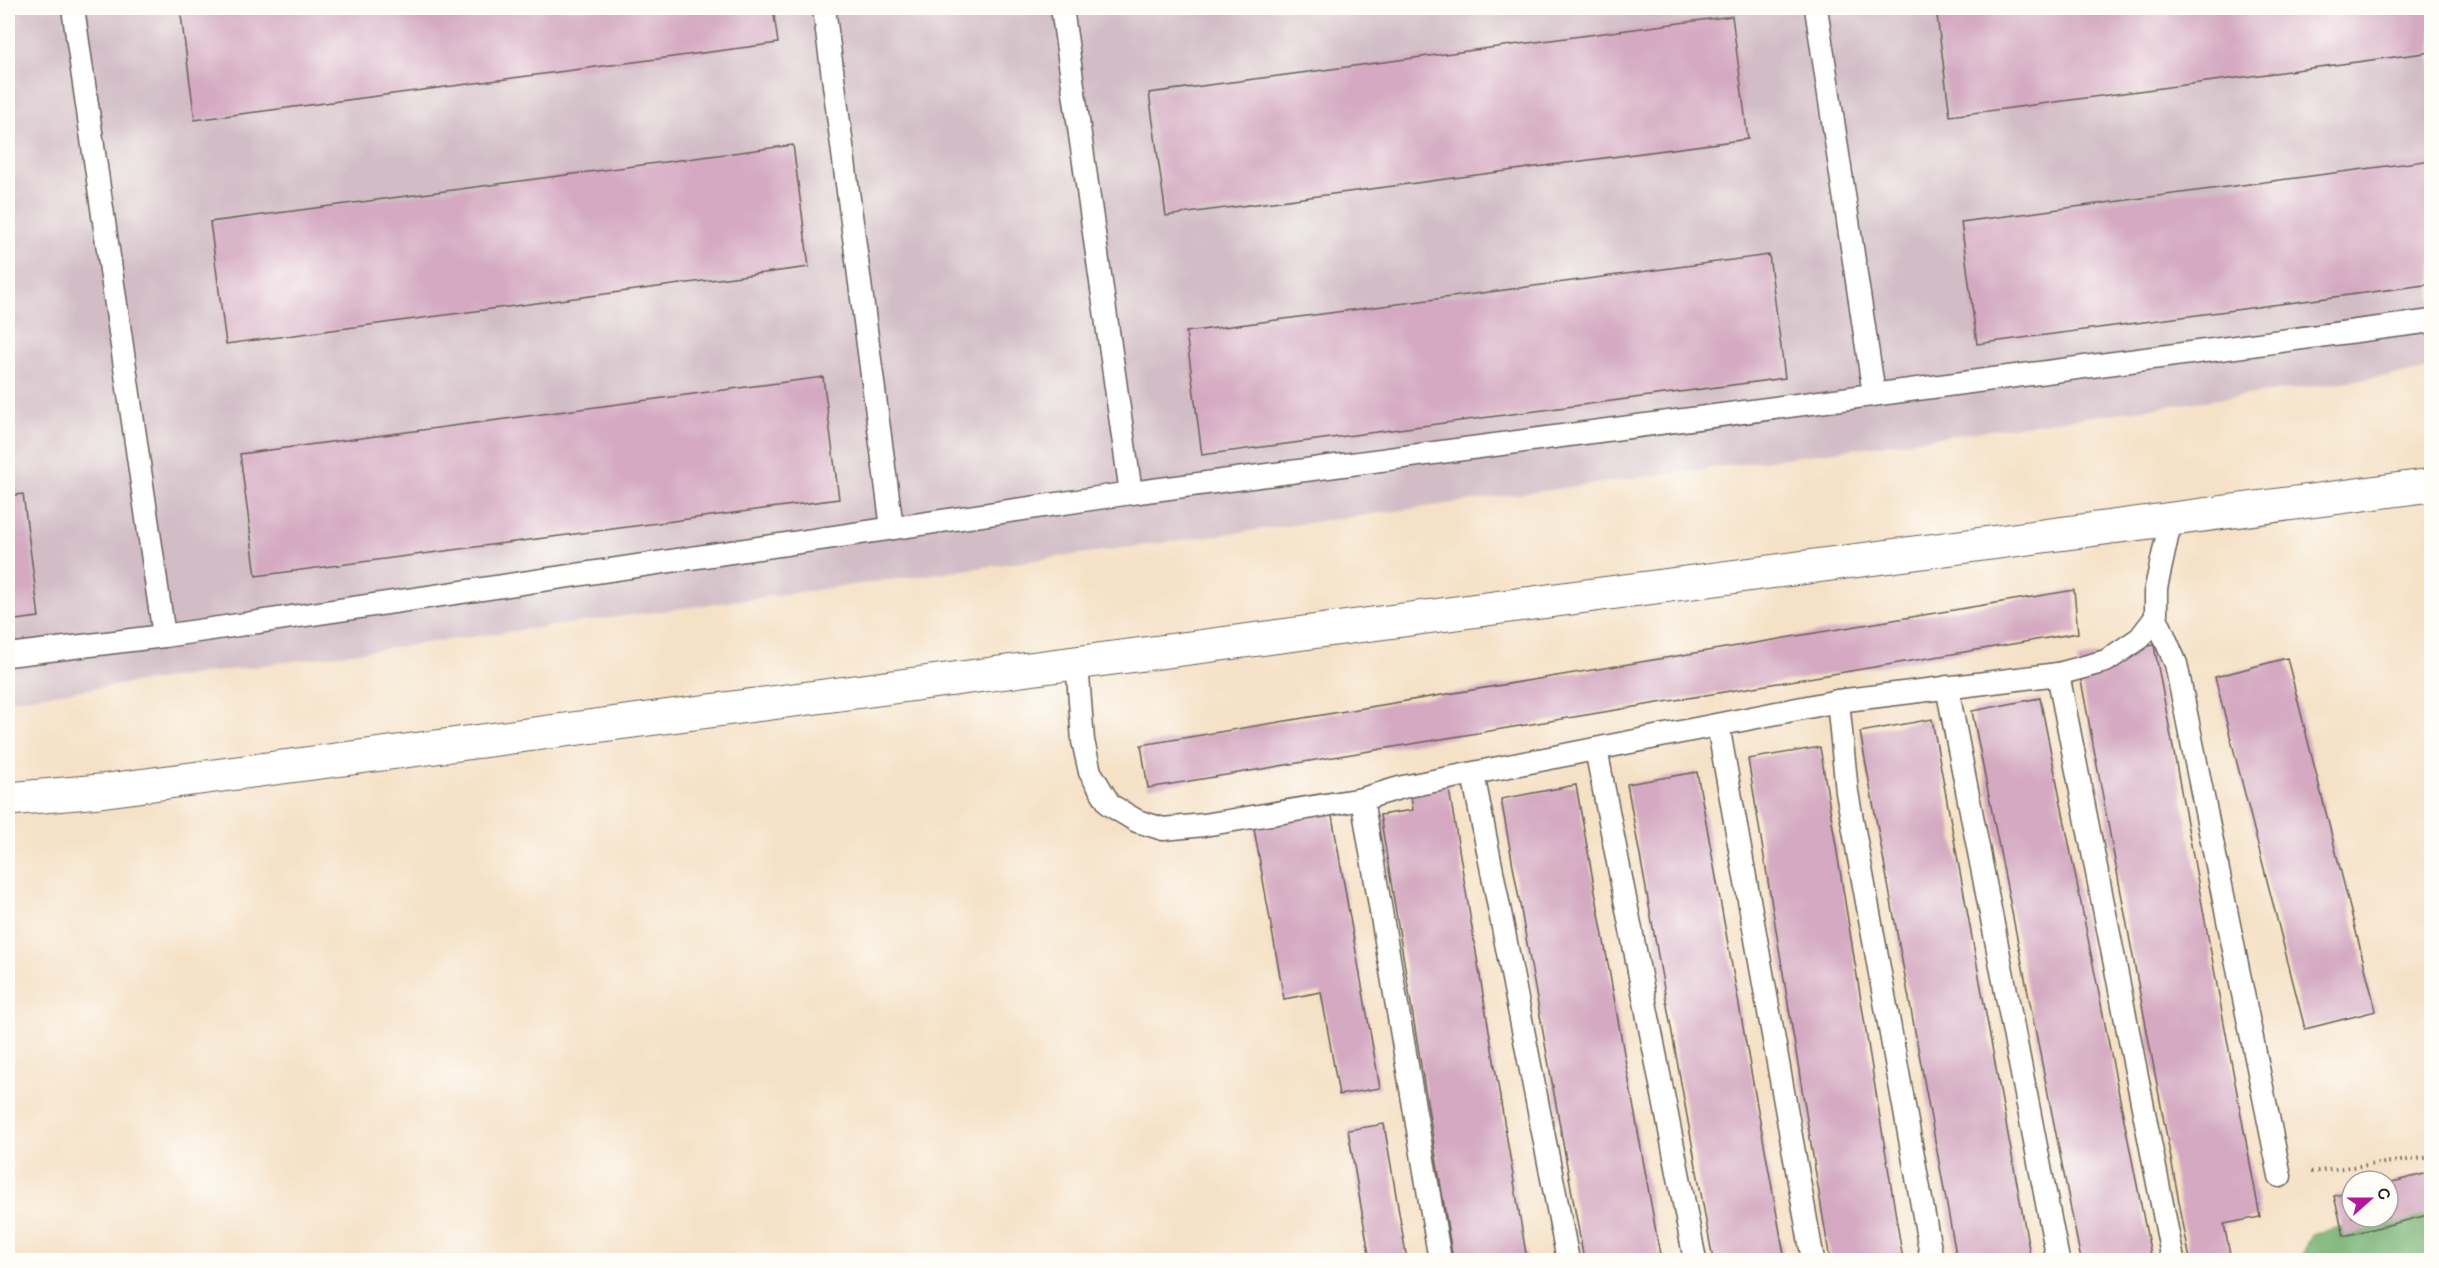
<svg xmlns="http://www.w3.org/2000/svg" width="2439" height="1268" font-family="'Balsamiq Sans',sans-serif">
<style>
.industrial{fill:#d2bdc6}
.forest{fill:#74b06f;stroke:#486646;stroke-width:1.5}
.building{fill:#d4a9c1}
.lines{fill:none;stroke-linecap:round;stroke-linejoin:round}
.lane-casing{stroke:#686158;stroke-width:25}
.street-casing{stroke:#686158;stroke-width:35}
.path{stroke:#686158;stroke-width:4;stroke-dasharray:1.5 4.5;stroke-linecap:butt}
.lane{stroke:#fff;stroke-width:22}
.street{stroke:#fff;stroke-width:33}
</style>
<rect width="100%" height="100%" fill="#fdfcf7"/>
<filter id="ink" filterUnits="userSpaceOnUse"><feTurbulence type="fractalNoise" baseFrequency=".0167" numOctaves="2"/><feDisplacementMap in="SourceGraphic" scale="12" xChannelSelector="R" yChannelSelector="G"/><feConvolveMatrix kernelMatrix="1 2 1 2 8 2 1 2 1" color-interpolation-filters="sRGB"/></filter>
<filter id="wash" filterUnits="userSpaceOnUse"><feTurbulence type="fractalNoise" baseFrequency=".008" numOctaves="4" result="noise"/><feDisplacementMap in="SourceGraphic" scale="24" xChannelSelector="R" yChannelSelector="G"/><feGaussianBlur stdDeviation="1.35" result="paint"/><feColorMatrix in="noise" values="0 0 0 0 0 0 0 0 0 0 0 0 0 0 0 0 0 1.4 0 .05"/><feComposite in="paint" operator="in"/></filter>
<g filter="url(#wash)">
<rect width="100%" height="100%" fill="#f5e1c6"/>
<path class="industrial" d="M 8,8 L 2431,8 L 2431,370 L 8,700 Z"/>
<path class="forest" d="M 2431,1202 L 2431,1260 L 2300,1260 L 2313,1234 C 2353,1223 2393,1215 2431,1202 Z"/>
<g id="blocks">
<g class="building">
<path d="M 180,8 L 773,8 L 778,43 L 195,120 Z"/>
<path d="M 1936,8 L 2432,8 L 2432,52 L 1950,116 Z"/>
<path d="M 1732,16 L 1748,139 L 1166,216 L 1149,93 Z"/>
<path d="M 793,145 L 809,267 L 226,344 L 210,222 Z"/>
<path d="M 2432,160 L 2432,284 L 1977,344 L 1961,222 Z"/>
<path d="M 1769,255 L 1785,378 L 1202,455 L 1186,332 Z"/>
<path d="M 823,377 L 839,499 L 256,576 L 240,454 Z"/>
<path d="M 23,494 L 39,617 L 8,621 L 8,496 Z"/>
<path d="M 2074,590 L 2078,633 L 1148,788 L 1141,745 Z"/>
<path d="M 2154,645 L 2260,1217 L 2224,1224 L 2231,1260 L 2190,1260 L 2077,659 Z"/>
<path d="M 2287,658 L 2376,1011 L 2305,1029 L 2215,677 Z"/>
<path d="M 2040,698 L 2152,1260 L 2081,1260 L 1972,711 Z"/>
<path d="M 1932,719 L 2031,1260 L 1957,1260 L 1860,732 Z"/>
<path d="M 1820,747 L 1903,1260 L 1830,1260 L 1748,759 Z"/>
<path d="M 1697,772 L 1785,1260 L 1713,1260 L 1627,784 Z"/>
<path d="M 1447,777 L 1527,1260 L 1453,1260 L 1380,815 L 1413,810 L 1409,783 Z"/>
<path d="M 1576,785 L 1661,1260 L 1584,1260 L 1501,799 Z"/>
<path d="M 1328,793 L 1380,1088 L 1339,1095 L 1321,992 L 1284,999 L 1250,806 Z"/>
<path d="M 1384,1124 L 1407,1260 L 1370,1260 L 1348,1130 Z"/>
<path d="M 2432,1172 L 2432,1214 L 2344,1236 L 2334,1196 L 2352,1192 L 2352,1217 L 2388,1217 L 2388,1183 Z"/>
</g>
</g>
</g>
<g filter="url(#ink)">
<use href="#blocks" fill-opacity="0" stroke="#686158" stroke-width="1.5"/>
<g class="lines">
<g class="lane-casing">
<g id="lane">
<path d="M 73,8 L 164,636"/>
<path d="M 824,8 L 892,528"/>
<path d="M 1816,8 L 1874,394"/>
<path d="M 1131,493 L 2432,321"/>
<path d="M 2171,519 L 2156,588 L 2156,617 L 2176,664 L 2280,1176"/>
<path d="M 8,655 L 164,636 L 1131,493 L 1062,8"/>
<path d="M 1077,662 L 1083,741 L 1090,772 L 1110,805 L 1137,821 L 1163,829 L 1204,825 L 1362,799 L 1403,787 L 1838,701 L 2058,674 L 2106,661 L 2140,638 L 2156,617"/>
<path d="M 2058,674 L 2173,1260"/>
<path d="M 1947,687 L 2058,1260"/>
<path d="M 1838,701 L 1847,792 L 1932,1260"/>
<path d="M 1718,725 L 1813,1260"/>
<path d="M 1596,749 L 1695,1260"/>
<path d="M 1473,774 L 1568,1260"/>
<path d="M 1362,799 L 1440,1260"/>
</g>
</g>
<g class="street-casing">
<path id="street" d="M 8,799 L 100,791 L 2432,485"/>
</g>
<path class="path" d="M 2311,1172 L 2432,1157"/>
<use href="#lane" class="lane"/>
<use href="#street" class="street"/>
</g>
</g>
<rect width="2439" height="1268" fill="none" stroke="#fdfcf7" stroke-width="30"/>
<g transform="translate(2370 1199) rotate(69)"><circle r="28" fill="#fdfcf7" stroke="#a3a29f" stroke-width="1.5"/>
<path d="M0-4.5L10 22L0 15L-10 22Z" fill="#b5179e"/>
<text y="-9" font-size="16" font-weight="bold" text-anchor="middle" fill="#1c1c1c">С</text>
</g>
</svg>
